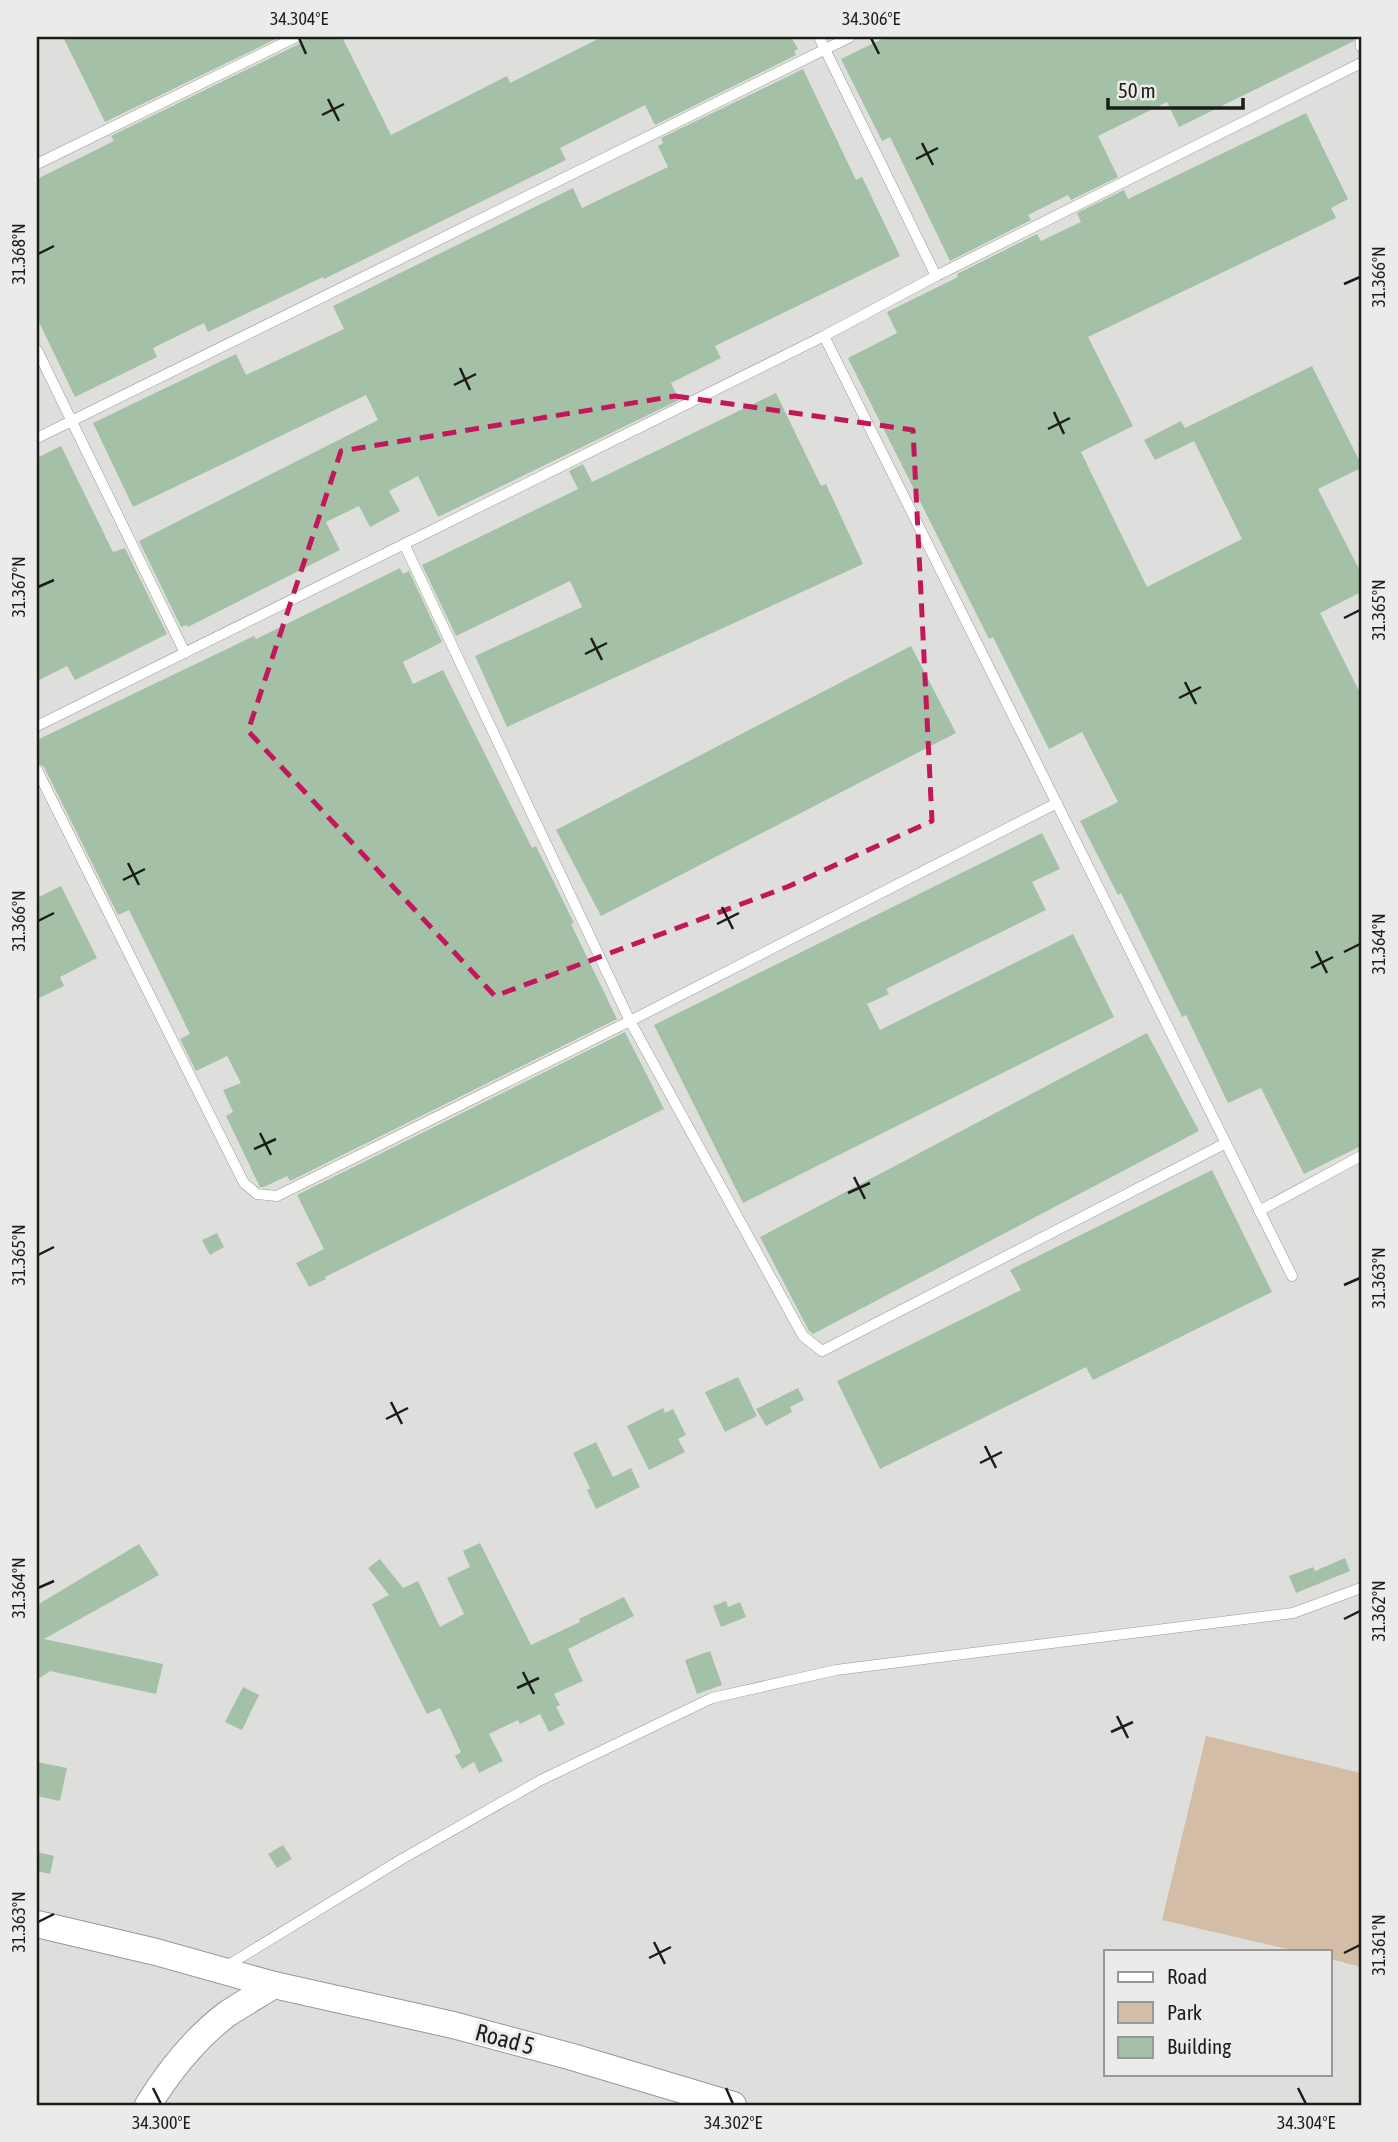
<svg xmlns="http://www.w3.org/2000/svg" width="1398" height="2142" font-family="'Asap Condensed',sans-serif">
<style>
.green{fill:#d4bda6}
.building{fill:#a4c1a7}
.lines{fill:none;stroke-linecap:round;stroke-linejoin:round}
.lane-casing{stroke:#989996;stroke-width:11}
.secondary-casing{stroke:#989996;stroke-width:28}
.lane{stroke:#fff;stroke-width:10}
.secondary{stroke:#fff;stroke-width:26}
.marked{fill:none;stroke:#c2185b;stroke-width:5;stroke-dasharray:14 9;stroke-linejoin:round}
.ticks{fill:none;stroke:#1c1c1b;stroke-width:2.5}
.labels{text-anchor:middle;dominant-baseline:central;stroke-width:6;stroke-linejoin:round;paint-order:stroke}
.street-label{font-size:24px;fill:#1c1c1b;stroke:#ebece9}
.neatline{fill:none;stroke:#1c1c1b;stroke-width:2.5}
.ticks-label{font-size:18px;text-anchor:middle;fill:#1c1c1b}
</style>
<rect width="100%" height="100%" fill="#dedfdc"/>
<path class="green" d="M 1206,1736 L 1361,1773 L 1361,1967 L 1330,1959 L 1330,1951 L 1296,1951 L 1162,1920 Z"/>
<g class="building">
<path d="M 63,37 L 280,37 L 105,122 Z"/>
<path d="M 303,37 L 342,37 L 391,135 L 507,76 L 510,83 L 602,37 L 791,37 L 798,49 L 794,51 L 796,55 L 655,125 L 645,105 L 560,148 L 566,160 L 324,279 L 323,277 L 208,332 L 204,323 L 153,348 L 157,357 L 75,397 L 37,318 L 37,179 L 114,141 L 111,136 L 299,44 Z"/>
<path d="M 886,37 L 1354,37 L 1354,41 L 1179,127 L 1167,102 L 1098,136 L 1118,177 L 1071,200 L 1068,195 L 1028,215 L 1031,220 L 950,261 L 890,137 L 882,141 L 841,59 Z"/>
<path d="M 803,69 L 856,180 L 862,177 L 900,256 L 715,346 L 721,358 L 671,383 L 679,400 L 438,517 L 418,476 L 389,491 L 400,511 L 370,527 L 359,506 L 326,522 L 340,550 L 188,627 L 187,625 L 181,627 L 139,541 L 378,420 L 366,395 L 133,507 L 93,423 L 236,354 L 246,375 L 344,329 L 333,306 L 573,188 L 582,208 L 668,167 L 658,146 L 663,143 L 661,138 Z"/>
<path d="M 1306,113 L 1348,199 L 1331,208 L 1336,218 L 1088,337 L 1133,426 L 1081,452 L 1147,587 L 1242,539 L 1194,441 L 1155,460 L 1144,440 L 1181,421 L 1185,428 L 1312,366 L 1361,464 L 1361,468 L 1318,489 L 1361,573 L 1361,592 L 1320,613 L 1361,695 L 1361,1146 L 1304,1174 L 1261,1088 L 1228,1103 L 1186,1015 L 1182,1017 L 1121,893 L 1118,895 L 1080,821 L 1118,802 L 1082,732 L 1049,749 L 993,637 L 989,639 L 848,358 L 897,333 L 887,312 L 958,277 L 957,274 L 1037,234 L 1041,241 L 1081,222 L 1077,213 L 1124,190 L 1128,199 Z"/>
<path d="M 776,393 L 821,486 L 826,484 L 863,564 L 507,727 L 475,656 L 582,607 L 570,581 L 456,636 L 422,565 L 578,489 L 569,471 L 583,464 L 592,482 Z"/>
<path d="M 61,446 L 113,552 L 125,548 L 167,634 L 75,680 L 67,666 L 37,681 L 37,458 Z"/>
<path d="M 400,568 L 403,574 L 409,571 L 442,642 L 403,662 L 413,684 L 443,670 L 532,848 L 536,846 L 574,923 L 571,924 L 617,1019 L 290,1181 L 287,1176 L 264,1187 L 260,1187 L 226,1116 L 233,1112 L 223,1090 L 241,1083 L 227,1056 L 196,1071 L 180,1039 L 190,1034 L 129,910 L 118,915 L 44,767 L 38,763 L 37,740 L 254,636 L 256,639 Z"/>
<path d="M 911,646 L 956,733 L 601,916 L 556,830 Z"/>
<path d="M 1042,833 L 1060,869 L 1032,882 L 1046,910 L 886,989 L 889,994 L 867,1004 L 880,1030 L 1073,934 L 1114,1017 L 743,1203 L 654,1025 Z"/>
<path d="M 61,886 L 97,958 L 60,977 L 64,986 L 37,999 L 37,898 Z"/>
<path d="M 625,1032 L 664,1109 L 325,1277 L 326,1279 L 309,1287 L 296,1263 L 324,1249 L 297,1195 Z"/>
<path d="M 1147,1033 L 1199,1131 L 813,1334 L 809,1331 L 760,1237 Z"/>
<path d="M 1212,1170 L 1272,1292 L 1093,1380 L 1086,1367 L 880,1469 L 837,1381 L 1021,1290 L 1010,1270 Z"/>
<path d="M 217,1233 L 224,1247 L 210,1255 L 202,1240 Z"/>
<path d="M 738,1377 L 757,1416 L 725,1432 L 705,1392 Z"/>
<path d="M 798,1388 L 804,1400 L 790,1407 L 792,1412 L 766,1426 L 756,1409 Z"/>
<path d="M 663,1408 L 665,1413 L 673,1409 L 686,1435 L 678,1439 L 685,1452 L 649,1470 L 627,1426 Z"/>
<path d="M 596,1442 L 613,1477 L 631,1468 L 640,1487 L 596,1509 L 587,1490 L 590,1488 L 573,1453 Z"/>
<path d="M 480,1543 L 531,1645 L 580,1622 L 579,1619 L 624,1597 L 634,1616 L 568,1649 L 583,1681 L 554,1694 L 560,1705 L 556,1707 L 565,1724 L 549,1732 L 540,1714 L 520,1724 L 518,1720 L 489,1734 L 503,1761 L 479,1773 L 474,1762 L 462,1769 L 455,1756 L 461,1752 L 440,1708 L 427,1714 L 372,1604 L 389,1595 L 368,1568 L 380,1559 L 403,1588 L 418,1581 L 440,1627 L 464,1614 L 447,1578 L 470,1567 L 463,1551 Z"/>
<path d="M 139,1544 L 159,1575 L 44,1639 L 163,1664 L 156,1694 L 50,1671 L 37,1680 L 37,1605 Z"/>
<path d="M 1345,1558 L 1350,1571 L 1296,1593 L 1289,1576 L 1313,1567 L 1315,1571 Z"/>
<path d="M 726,1601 L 728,1607 L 740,1602 L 746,1617 L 721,1627 L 713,1606 Z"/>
<path d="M 710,1651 L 722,1685 L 697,1694 L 685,1660 Z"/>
<path d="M 243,1687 L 259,1695 L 242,1730 L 225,1722 Z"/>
<path d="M 37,1762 L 67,1768 L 60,1801 L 37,1796 Z"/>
<path d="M 283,1845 L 292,1859 L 277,1868 L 268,1854 Z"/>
<path d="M 37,1852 L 54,1856 L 50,1874 L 37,1871 Z"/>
</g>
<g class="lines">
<g class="lane-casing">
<g id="lane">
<path d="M 819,37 L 936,276"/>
<path d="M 1361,37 L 1361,47"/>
<path d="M 37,164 L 296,37"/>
<path d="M 824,336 L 1292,1276"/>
<path d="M 37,350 L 185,653"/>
<path d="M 37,438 L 850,37"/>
<path d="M 404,544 L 630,1021 L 803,1336 L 822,1351 L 1226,1143"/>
<path d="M 37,726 L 824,336 L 936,276 L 1361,63"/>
<path d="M 37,770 L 244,1183 L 257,1194 L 277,1196 L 630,1021 L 1057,803"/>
<path d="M 1259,1211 L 1361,1156"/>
<path d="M 225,1967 L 402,1859 L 541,1780 L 712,1698 L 836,1670 L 1293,1613 L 1361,1588"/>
</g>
</g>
<g class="secondary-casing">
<g id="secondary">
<path d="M 37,1924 L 156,1952 L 274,1985 L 453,2025 L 569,2056 L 733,2105"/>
<path d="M 148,2105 C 169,2071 194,2039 227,2014 C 242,2004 258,1995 274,1985"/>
</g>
</g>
<use href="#lane" class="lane"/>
<use href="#secondary" class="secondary"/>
</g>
<path class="marked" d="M 675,396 L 913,430 L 932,821 L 787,887 L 495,996 L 248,731 L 341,451 Z"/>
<path class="ticks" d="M 299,38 L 306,54M 871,38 L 879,54M 328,99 L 339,121M 322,115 L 344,104M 922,143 L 933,165M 916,159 L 938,148M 38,254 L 54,246M 1344,284 L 1360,277M 460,368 L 470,390M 454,385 L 476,374M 1054,412 L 1064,434M 1048,429 L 1070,418M 38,587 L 54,580M 1344,618 L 1360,610M 591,638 L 602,660M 585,654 L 607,643M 1185,682 L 1196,704M 1179,698 L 1201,687M 128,863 L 139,885M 123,880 L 145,869M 722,907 L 733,929M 38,921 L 54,913M 717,924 L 739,913M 1316,951 L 1327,973M 1344,952 L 1360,944M 1311,968 L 1333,957M 260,1133 L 271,1155M 254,1149 L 276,1139M 854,1177 L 865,1199M 848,1193 L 870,1183M 38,1255 L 54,1247M 1344,1285 L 1360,1278M 391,1402 L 402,1424M 386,1419 L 408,1408M 985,1446 L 996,1468M 980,1463 L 1002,1452M 38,1588 L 54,1581M 1344,1619 L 1360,1611M 523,1672 L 534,1694M 517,1688 L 539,1678M 1117,1716 L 1128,1738M 1111,1732 L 1133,1722M 38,1922 L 54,1914M 654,1942 L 665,1964M 1344,1953 L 1360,1945M 649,1958 L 671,1947M 153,2088 L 161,2104M 726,2088 L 733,2104M 1298,2088 L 1306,2104"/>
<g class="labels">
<g class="street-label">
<text transform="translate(505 2039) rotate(15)">Road 5</text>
</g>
</g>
<rect width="1398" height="2142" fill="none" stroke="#ebece9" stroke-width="77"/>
<rect x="1104" y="1950" width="228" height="126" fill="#ebece9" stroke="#989997" stroke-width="2"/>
<rect x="1118" y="1972" width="35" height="10" fill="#ffffff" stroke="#989997" stroke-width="2"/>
<text x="1167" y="1984" font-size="21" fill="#1c1c1b">Road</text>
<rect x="1118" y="2002" width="35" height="21" fill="#d4bda6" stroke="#989997" stroke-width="2"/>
<text x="1167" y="2020" font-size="21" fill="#1c1c1b">Park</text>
<rect x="1118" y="2037" width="35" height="21" fill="#a4c1a7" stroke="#989997" stroke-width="2"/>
<text x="1167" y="2054" font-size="21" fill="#1c1c1b">Building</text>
<path d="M1108 98v10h135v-10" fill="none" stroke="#1c1c1b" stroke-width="3.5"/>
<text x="1118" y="98" font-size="21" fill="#1c1c1b" stroke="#ebece9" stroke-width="5" paint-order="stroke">50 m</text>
<rect x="38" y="38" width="1322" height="2066" class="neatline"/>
<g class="ticks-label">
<text x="299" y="25">34.304°E</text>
<text x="871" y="25">34.306°E</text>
<text transform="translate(19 254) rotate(-90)" y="6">31.368°N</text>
<text transform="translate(1379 277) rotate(-90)" y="6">31.366°N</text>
<text transform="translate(19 587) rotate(-90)" y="6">31.367°N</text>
<text transform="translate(1379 610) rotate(-90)" y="6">31.365°N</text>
<text transform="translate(19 921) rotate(-90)" y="6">31.366°N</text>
<text transform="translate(1379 944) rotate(-90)" y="6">31.364°N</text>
<text transform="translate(19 1255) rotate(-90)" y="6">31.365°N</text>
<text transform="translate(1379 1278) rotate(-90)" y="6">31.363°N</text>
<text transform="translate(19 1588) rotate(-90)" y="6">31.364°N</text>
<text transform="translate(1379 1611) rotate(-90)" y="6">31.362°N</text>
<text transform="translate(19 1922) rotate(-90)" y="6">31.363°N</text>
<text transform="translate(1379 1945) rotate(-90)" y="6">31.361°N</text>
<text x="161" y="2129">34.300°E</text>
<text x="733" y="2129">34.302°E</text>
<text x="1306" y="2129">34.304°E</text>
</g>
</svg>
